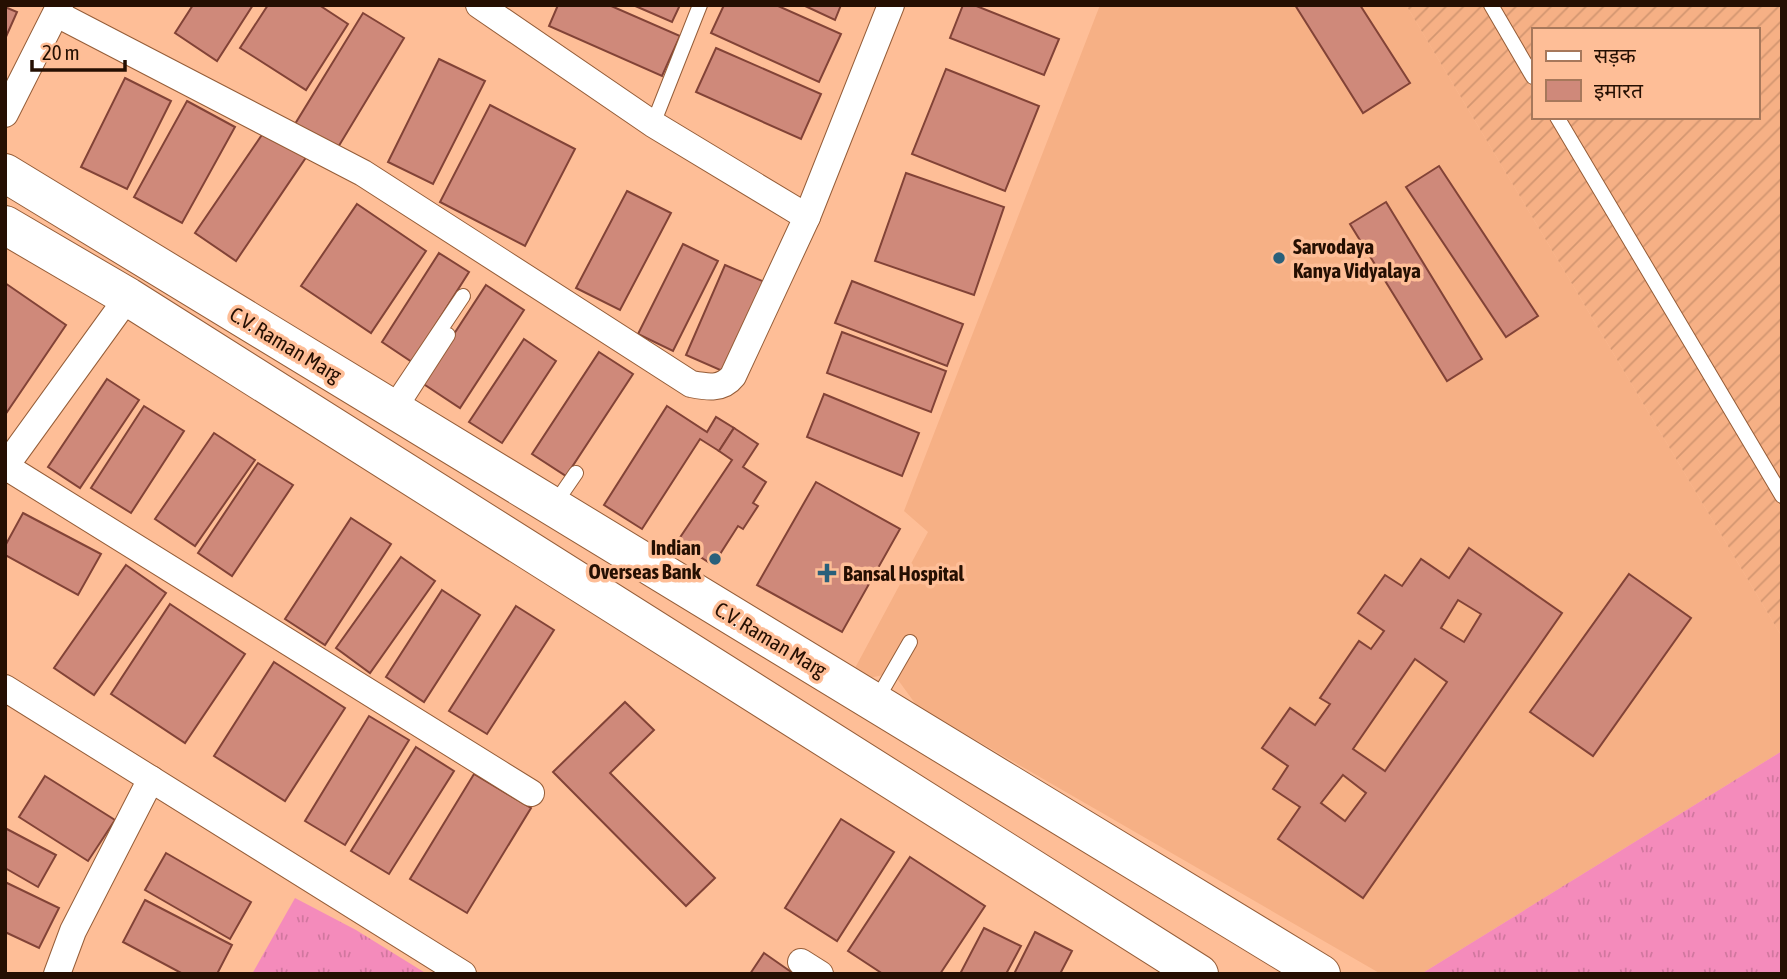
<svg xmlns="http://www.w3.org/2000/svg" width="1787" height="979" font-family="'Asap Condensed','Noto Sans Devanagari',sans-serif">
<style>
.built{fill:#f6b085}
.industrial{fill:url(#industrial-furrows);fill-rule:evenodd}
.grass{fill:url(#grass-tufts)}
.building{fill:#cf897a;stroke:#824337;stroke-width:2;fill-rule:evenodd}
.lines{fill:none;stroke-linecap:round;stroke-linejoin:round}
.lane-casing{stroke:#955d38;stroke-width:16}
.street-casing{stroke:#955d38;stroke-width:28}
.secondary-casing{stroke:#955d38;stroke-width:40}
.lane{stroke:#fff;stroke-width:14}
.street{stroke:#fff;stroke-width:26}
.secondary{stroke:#fff;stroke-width:38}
.poi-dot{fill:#29607b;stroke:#febe97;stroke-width:2.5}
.labels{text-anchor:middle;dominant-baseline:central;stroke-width:7;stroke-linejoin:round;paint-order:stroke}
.poi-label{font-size:21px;font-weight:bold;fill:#250f02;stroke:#febe97;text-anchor:start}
.street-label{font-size:21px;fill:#250f02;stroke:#febe97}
</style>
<defs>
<pattern id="industrial-furrows" width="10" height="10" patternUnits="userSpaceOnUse" patternTransform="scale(1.75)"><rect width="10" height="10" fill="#f6b085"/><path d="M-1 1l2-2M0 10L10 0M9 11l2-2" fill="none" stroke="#d39671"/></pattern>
<pattern id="grass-tufts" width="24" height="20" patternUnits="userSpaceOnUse" patternTransform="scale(1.75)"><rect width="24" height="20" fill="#f48bbb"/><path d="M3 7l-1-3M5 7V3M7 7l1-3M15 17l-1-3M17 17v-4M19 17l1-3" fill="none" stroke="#d1779f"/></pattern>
</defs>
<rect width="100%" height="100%" fill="#febe97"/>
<path class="built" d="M 1100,5 L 1406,5 L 1782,637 L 1782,751 L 1421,974 L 1381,974 L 917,706 L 893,673 L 869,678 L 854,670 L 928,532 L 904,511 Z"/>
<path class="industrial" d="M 1406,5 L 1782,5 L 1782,637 ZM 1533,30 L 1757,30 L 1757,117 L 1533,117 Z"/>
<g class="grass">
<path d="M 1782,751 L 1782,974 L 1421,974 Z"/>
<path d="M 295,898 L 356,930 L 427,974 L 252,974 Z"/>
</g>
<g class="building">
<path d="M 193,5 L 253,5 L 217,61 L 175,33 Z"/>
<path d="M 268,5 L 319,5 L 348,24 L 306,90 L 240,48 Z"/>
<path d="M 558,5 L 609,5 L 680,36 L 662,76 L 549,26 Z"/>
<path d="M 633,5 L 680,5 L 672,22 Z"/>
<path d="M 724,5 L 776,5 L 841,34 L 819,82 L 711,33 Z"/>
<path d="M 803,5 L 841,5 L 835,20 Z"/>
<path d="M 963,5 L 974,5 L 1059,39 L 1044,75 L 950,38 Z"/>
<path d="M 1295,5 L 1360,5 L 1410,83 L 1363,113 Z"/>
<path d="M 5,7 L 17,12 L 5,39 Z"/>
<path d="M 363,13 L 404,38 L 337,149 L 295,124 Z"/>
<path d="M 716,48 L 821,94 L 801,139 L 696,92 Z"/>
<path d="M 439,59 L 485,81 L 433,184 L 388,162 Z"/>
<path d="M 946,69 L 1039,106 L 1005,191 L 912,154 Z"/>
<path d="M 125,78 L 171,101 L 127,189 L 81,167 Z"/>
<path d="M 187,101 L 235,127 L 182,223 L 134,197 Z"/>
<path d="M 490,105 L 575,149 L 525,246 L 440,202 Z"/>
<path d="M 268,126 L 309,153 L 236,261 L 195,233 Z"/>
<path d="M 1439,166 L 1538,316 L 1506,337 L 1406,187 Z"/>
<path d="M 906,173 L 1004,207 L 974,295 L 875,261 Z"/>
<path d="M 627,191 L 671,213 L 620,310 L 576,288 Z"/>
<path d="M 1386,202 L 1482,359 L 1447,381 L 1350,224 Z"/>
<path d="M 357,204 L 426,251 L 371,333 L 301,286 Z"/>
<path d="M 683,244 L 718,261 L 673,351 L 638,334 Z"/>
<path d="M 439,253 L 469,272 L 412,362 L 382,342 Z"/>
<path d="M 725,265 L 767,283 L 727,373 L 686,355 Z"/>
<path d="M 852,281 L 963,324 L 947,366 L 835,323 Z"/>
<path d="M 5,283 L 66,325 L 5,415 Z"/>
<path d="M 486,285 L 524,310 L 460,408 L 422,383 Z"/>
<path d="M 842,332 L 946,371 L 931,412 L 827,373 Z"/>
<path d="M 524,339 L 556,361 L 502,443 L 469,422 Z"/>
<path d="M 599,352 L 633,374 L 566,476 L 532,454 Z"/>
<path d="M 107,379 L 139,400 L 80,488 L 48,467 Z"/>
<path d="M 824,394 L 919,433 L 902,476 L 807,437 Z"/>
<path d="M 144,406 L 184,431 L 131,513 L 91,488 Z"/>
<path d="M 667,406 L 707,432 L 716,417 L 734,428 L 719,451 L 700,439 L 642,529 L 604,505 Z"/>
<path d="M 734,428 L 758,444 L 743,467 L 766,482 L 753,503 L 758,506 L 743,529 L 738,526 L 713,565 L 677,542 L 732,460 L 719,451 Z"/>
<path d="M 214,433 L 255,460 L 195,546 L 155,519 Z"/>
<path d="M 258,463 L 293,485 L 232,576 L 198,553 Z"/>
<path d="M 816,482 L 900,529 L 842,632 L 757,585 Z"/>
<path d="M 23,513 L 101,554 L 78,595 L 5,555 L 5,546 Z"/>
<path d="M 351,518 L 391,544 L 325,645 L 285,619 Z"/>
<path d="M 1469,548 L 1562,613 L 1363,898 L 1278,839 L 1300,807 L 1273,789 L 1288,766 L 1262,748 L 1290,708 L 1315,725 L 1330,704 L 1320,698 L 1359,641 L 1371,649 L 1384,631 L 1358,613 L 1385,575 L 1402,586 L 1421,559 L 1449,578 ZM 1458,600 L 1481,614 L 1464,642 L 1441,628 ZM 1415,659 L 1447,682 L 1385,771 L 1353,749 ZM 1343,775 L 1366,793 L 1345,821 L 1321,803 Z"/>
<path d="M 401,557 L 435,581 L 370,673 L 336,648 Z"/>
<path d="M 126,565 L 166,593 L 94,695 L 54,668 Z"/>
<path d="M 1629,574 L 1691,618 L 1593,756 L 1530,712 Z"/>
<path d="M 442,590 L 480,615 L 424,702 L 386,677 Z"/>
<path d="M 170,604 L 245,654 L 185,743 L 111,694 Z"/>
<path d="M 516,606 L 554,630 L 487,734 L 449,711 Z"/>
<path d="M 274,662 L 345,708 L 285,801 L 214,756 Z"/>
<path d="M 625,702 L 654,730 L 610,773 L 715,878 L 686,906 L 553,772 Z"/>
<path d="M 369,716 L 409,740 L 345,845 L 305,821 Z"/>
<path d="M 416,747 L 454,771 L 389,874 L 351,851 Z"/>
<path d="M 474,774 L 531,808 L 467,913 L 410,879 Z"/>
<path d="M 45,776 L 115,820 L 88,861 L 19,817 Z"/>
<path d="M 841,819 L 894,852 L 837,941 L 785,908 Z"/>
<path d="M 5,828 L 56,855 L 38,887 L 5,868 Z"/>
<path d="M 166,853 L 251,902 L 230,939 L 145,890 Z"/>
<path d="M 910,857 L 985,906 L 940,974 L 883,974 L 848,951 Z"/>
<path d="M 5,882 L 59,908 L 39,948 L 5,932 Z"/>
<path d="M 145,900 L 232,945 L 217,974 L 183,974 L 123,942 Z"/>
<path d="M 984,928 L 1021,946 L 1006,974 L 960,974 Z"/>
<path d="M 1035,932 L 1072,951 L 1060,974 L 1014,974 Z"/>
<path d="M 764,953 L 794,974 L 750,974 Z"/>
</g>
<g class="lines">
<g class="lane-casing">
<g id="lane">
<path d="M 1491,5 L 1533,77"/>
<path d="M 1557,117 L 1782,496"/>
<path d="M 653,124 L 700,5"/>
<path d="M 390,405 L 463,296"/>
<path d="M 399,411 L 448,335"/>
<path d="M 554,505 L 576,473"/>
<path d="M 876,701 L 910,642"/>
</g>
</g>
<g class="street-casing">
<g id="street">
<path d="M 479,5 L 653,124 L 807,217"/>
<path d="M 57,14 L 363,173 L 691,384 C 707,387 722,390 733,376 L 807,217 L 891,5"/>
<path d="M 5,114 L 60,5"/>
<path d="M 5,466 L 531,793"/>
<path d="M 5,467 L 128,297"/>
<path d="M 5,688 L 463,974"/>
<path d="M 801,962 L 820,974"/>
<path d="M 57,974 L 73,931 L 151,779"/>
</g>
</g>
<g class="secondary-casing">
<g id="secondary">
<path d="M 5,173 L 1321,974"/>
<path d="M 5,225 L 128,297 L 1199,974"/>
</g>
</g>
<use href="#lane" class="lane"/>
<use href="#street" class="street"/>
<use href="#secondary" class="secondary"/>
</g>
<g class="poi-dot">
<circle cx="1279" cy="258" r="7"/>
<circle cx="715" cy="559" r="7"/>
<path d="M823.5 562.5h7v7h7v7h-7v7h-7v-7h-7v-7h7z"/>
</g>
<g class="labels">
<g class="poi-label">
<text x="1293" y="246">Sarvodaya<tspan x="1293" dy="24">Kanya Vidyalaya</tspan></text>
<text x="701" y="547" text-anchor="end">Indian<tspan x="701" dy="24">Overseas Bank</tspan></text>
<text x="843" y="573">Bansal Hospital</text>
</g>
<g class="street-label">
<text transform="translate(286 344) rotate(31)">C.V. Raman Marg</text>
<text transform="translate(771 639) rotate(31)">C.V. Raman Marg</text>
</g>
</g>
<rect width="1787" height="979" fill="none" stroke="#250f02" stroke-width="14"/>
<rect x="1532" y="28" width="228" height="91" fill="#febe97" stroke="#a7785b" stroke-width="2"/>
<rect x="1546" y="51" width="35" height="10" fill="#ffffff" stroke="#a7785b" stroke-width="2"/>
<text x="1594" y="63" font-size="21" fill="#250f02">सड़क</text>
<rect x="1546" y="80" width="35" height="21" fill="#cf897a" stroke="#a7785b" stroke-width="2"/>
<text x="1594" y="98" font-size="21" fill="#250f02">इमारत</text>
<path d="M32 60v10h93v-10" fill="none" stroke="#250f02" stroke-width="3.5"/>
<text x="42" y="60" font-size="21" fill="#250f02" stroke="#febe97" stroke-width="5" paint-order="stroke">20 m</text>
</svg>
